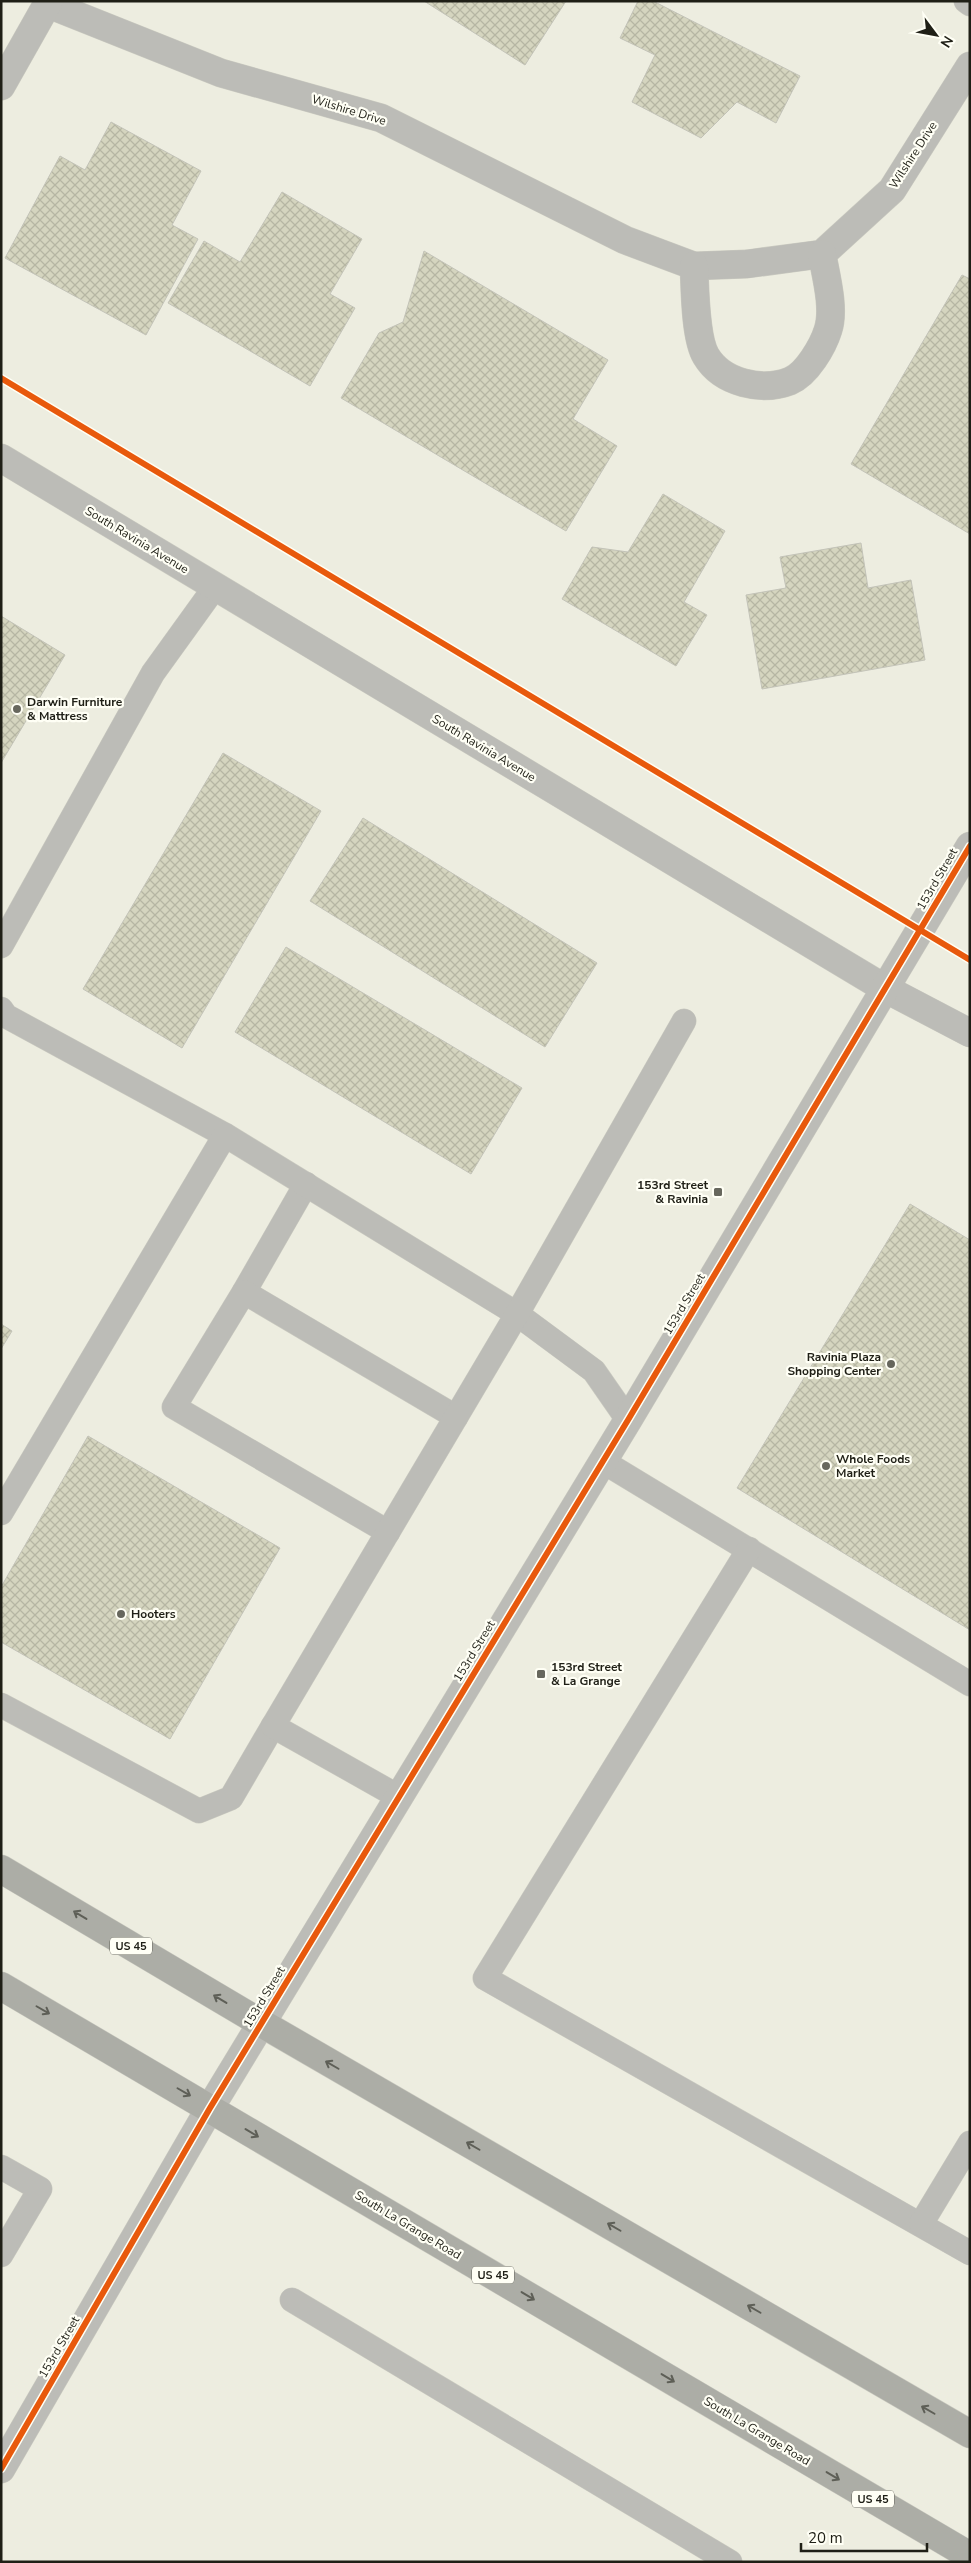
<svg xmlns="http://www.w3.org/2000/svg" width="971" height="2563" font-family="'Nunito Sans',sans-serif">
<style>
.building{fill:url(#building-cross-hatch);stroke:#c3c3b8}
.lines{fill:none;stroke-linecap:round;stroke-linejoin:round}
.service-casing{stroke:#cbcbc1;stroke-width:25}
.minor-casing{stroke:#cbcbc1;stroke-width:29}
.tertiary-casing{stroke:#cbcbc1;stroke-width:29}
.trunk-casing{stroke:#cbcbc1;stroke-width:29}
.service{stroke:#bcbcb7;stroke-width:24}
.minor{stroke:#bcbcb7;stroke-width:28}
.tertiary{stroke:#bcbcb7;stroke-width:28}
.trunk{stroke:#acada6;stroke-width:28}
.cycleway-casing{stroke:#fffff5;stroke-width:9}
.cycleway{stroke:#e8590c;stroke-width:6}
.oneway{stroke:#5e5f57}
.poi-dot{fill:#67675d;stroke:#fffff5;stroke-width:2}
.labels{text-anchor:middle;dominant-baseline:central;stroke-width:4.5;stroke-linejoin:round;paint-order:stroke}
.shield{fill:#fffff5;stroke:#626259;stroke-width:1}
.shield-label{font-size:11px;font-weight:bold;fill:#1f1f16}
.street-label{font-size:12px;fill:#1f1f16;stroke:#fffff5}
.poi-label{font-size:12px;font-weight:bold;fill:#1f1f16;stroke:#fffff5;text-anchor:start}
</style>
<defs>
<pattern id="building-cross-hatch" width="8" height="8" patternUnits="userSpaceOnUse" patternTransform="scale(1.25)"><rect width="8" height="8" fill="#d5d5bf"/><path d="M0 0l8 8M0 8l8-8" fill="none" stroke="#b6b6a3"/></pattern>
</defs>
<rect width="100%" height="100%" fill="#edede0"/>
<g class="building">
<path d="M 424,1 L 566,1 L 525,65 Z"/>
<path d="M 638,1 L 653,1 L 800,76 L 776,123 L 737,102 L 701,138 L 632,102 L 655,55 L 620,38 Z"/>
<path d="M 111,122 L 201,171 L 172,225 L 198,239 L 146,335 L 5,258 L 60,156 L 85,170 Z"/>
<path d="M 282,192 L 362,239 L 330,294 L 355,308 L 310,386 L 168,303 L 204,241 L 240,262 Z"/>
<path d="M 424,251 L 608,360 L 573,419 L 617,446 L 566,531 L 341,398 L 379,333 L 403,322 Z"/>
<path d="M 962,275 L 970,279 L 970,534 L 851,464 Z"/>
<path d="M 663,494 L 725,531 L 684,602 L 707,615 L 676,666 L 562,599 L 592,547 L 628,552 Z"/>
<path d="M 861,543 L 868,588 L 911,580 L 925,660 L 762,689 L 746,595 L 786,588 L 780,557 Z"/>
<path d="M 1,616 L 65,655 L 1,763 Z"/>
<path d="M 223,753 L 321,811 L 182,1048 L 83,989 Z"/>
<path d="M 363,818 L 597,963 L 545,1047 L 310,901 Z"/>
<path d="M 286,947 L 522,1088 L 471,1174 L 235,1032 Z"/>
<path d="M 910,1204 L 970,1240 L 970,1630 L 737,1488 Z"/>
<path d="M 1,1324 L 12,1331 L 1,1349 Z"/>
<path d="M 88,1436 L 280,1548 L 170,1739 L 1,1642 L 1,1587 Z"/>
</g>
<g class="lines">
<g class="service-casing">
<g id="service">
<path d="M 966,1 L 970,4"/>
<path d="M 1,946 L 153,673 L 215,587"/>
<path d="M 1,1009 L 6,1016 L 225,1135"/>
<path d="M 244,1292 L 306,1184"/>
<path d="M 602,1461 L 970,1684"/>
<path d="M 1,1513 L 225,1135 L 517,1314 L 594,1371 L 628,1420"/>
<path d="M 388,1532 L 174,1407 L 244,1292 L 456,1417"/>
<path d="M 749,1549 L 485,1978 L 970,2253"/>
<path d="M 1,1705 L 199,1811 L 231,1798 L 273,1726"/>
<path d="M 399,1797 L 273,1726 L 517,1314 L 684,1021"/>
<path d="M 1,2167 L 40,2189 L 1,2255"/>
<path d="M 921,2224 L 970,2143"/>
<path d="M 292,2300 L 730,2562"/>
</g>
</g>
<g class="minor-casing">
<g id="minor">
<path d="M 48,4 L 221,73 L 381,118 L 625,240 L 694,266 L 747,264 L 822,254 L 892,190 L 970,66"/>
<path d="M 1,86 L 49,1"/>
<path d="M 694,266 C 695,288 695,338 706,356 C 722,383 762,392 790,381 C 807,374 823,346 828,330 C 835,309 826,276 822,254"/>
<path d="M 1,2469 L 210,2108"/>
</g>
</g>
<g class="tertiary-casing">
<g id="tertiary">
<path d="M 1,458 L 886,989 L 970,1033"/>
<path d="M 210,2108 L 628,1420 L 970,846"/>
</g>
</g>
<g class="trunk-casing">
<g id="trunk">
<path d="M 1,1869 L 261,2023 L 970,2434"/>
<path d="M 1,1986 L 970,2556"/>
</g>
</g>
<use href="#service" class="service"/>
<use href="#minor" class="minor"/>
<use href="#tertiary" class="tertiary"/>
<use href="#trunk" class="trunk"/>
<g class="cycleway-casing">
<g id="cycleway">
<path d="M 1,378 L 970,960"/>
<path d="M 1,2469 L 210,2108 L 628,1420 L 970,846"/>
</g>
</g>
<use href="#cycleway" class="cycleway"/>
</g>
<defs><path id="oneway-shaft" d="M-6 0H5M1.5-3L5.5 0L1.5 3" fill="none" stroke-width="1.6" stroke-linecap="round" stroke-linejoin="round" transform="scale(1.25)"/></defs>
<g class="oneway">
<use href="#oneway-shaft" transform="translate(80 1915) rotate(-149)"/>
<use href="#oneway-shaft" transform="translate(220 1999) rotate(-149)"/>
<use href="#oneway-shaft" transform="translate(43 2010) rotate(30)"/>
<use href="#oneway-shaft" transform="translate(332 2065) rotate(-150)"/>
<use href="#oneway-shaft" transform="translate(184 2092) rotate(30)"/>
<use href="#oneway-shaft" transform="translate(252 2133) rotate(31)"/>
<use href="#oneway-shaft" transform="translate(473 2146) rotate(-150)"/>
<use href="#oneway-shaft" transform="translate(614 2227) rotate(-150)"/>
<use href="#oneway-shaft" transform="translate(528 2296) rotate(31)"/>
<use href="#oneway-shaft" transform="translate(754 2309) rotate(-150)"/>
<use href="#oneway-shaft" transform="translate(668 2378) rotate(31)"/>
<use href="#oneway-shaft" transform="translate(928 2410) rotate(-150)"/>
<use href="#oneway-shaft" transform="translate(833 2476) rotate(31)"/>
</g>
<g class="poi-dot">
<circle cx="17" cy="709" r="5"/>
<rect x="713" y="1187" width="10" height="10" rx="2.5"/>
<circle cx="891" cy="1364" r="5"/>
<circle cx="826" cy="1466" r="5"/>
<circle cx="121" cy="1614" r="5"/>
<rect x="536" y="1669" width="10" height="10" rx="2.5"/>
</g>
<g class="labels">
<g class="shield">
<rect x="110" y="1937.5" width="42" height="17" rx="4"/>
<rect x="472" y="2266.5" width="42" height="17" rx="4"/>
<rect x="852" y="2490.5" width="42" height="17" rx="4"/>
</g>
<g class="shield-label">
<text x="131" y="1946">US 45</text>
<text x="493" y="2275">US 45</text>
<text x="873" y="2499">US 45</text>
</g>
<g class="street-label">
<text transform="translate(349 110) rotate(17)">Wilshire Drive</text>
<text transform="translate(913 155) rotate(-57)">Wilshire Drive</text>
<text transform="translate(137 540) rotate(31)">South Ravinia Avenue</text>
<text transform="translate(484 748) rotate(31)">South Ravinia Avenue</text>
<text transform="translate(937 879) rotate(-60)">153rd Street</text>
<text transform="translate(684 1304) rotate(-59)">153rd Street</text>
<text transform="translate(474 1651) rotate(-59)">153rd Street</text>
<text transform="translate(264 1997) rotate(-59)">153rd Street</text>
<text transform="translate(408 2225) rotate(31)">South La Grange Road</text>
<text transform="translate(59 2347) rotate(-60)">153rd Street</text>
<text transform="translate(757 2431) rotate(31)">South La Grange Road</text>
</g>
<g class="poi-label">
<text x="27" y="702">Darwin Furniture<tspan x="27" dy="14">&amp; Mattress</tspan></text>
<text x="708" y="1185" text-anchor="end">153rd Street<tspan x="708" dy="14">&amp; Ravinia</tspan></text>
<text x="881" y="1357" text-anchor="end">Ravinia Plaza<tspan x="881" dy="14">Shopping Center</tspan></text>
<text x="836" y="1459">Whole Foods<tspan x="836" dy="14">Market</tspan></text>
<text x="131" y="1614">Hooters</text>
<text x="551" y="1667">153rd Street<tspan x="551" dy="14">&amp; La Grange</tspan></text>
</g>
</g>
<rect width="971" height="2563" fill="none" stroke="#1f1f16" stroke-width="5"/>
<g transform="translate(936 35) rotate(122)" stroke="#fffff5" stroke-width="4" paint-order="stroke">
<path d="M0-4L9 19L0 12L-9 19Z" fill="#1f1f16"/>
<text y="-8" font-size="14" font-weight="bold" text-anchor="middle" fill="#1f1f16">N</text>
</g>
<path d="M801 2543v8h126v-8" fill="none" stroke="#1f1f16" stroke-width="2.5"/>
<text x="808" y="2543" font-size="15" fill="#1f1f16" stroke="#fffff5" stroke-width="4" paint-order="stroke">20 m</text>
</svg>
